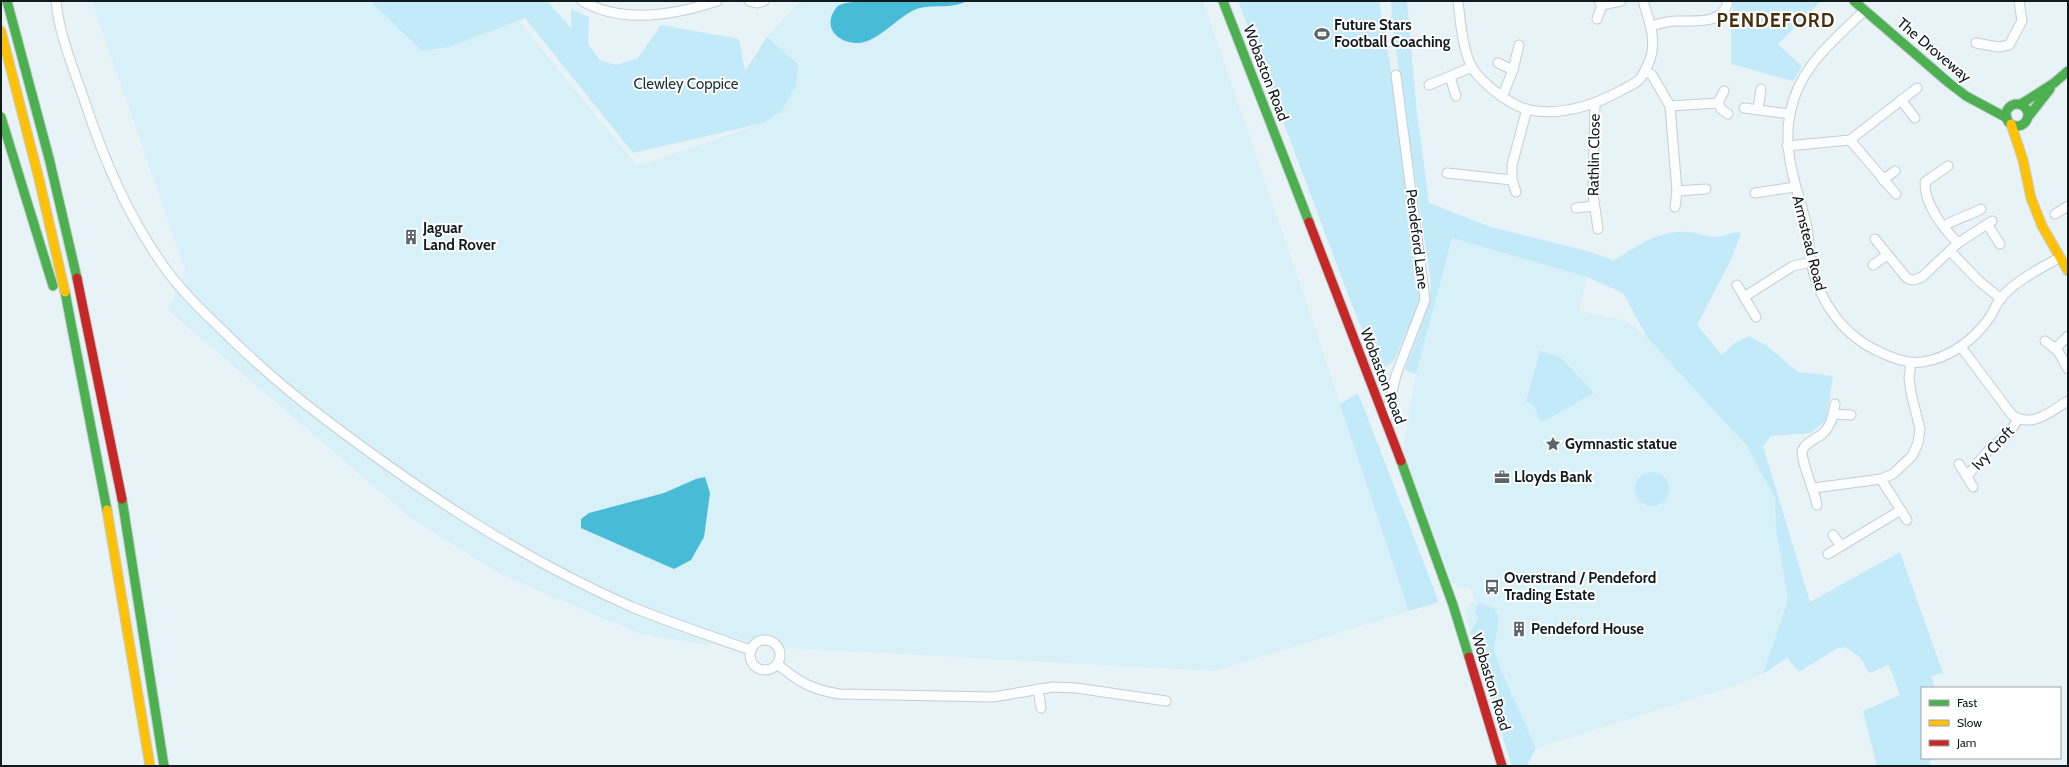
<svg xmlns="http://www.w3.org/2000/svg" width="2069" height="767" font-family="Cabin,sans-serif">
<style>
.built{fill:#d8f0f8}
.green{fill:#c3eaf8}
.water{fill:#48bbd7}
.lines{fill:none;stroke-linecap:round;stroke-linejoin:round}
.street-casing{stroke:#c4ced1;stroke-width:11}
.fast-casing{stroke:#c4ced1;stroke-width:11}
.slow-casing{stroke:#c4ced1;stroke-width:11}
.jam-casing{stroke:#c4ced1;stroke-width:11}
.street{stroke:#fcfdfe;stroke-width:9}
.fast{stroke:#4caf50;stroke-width:9}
.slow{stroke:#ffc107;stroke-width:9}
.jam{stroke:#c62828;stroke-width:9}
.labels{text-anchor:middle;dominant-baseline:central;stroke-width:4;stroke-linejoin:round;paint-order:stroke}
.poi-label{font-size:15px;font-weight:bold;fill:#111a1d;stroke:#fff;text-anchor:start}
.street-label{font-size:15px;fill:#111a1d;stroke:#fff}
.park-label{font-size:15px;fill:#1e333b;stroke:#fff}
.district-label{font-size:19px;font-weight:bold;letter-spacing:1px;fill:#48300d;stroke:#fff}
</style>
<rect width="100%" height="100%" fill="#e8f3f7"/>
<g class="built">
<path d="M 92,1 L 370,1 L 422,51 L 448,47 L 518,20 L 629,156 L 636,163 L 644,164 L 763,123 L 781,112 L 798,64 L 767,37 L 793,8 L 803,1 L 1203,1 L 1315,328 L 1409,611 L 1215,671 L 698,643 L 640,634 L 502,575 L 411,518 L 168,310 L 186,272 Z"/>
<path d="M 1452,238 L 1587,277 L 1579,311 L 1626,321 L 1652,341 L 1747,446 L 1775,498 L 1776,529 L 1788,600 L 1763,674 L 1733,686 L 1536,748 L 1501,670 L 1494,650 L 1499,619 L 1487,604 L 1481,603 L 1476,607 L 1475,613 L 1478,619 L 1470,632 L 1467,611 L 1468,605 L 1474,600 L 1471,588 L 1458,587 L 1452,582 L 1403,449 L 1416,374 Z"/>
</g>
<g class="green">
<path d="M 370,1 L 547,1 L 571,28 L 571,9 L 589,17 L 588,44 L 600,60 L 616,65 L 638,58 L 661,25 L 739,39 L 745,71 L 767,37 L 798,64 L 796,85 L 781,112 L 763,123 L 633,153 L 525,18 L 448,47 L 422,51 Z"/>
<path d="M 1238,1 L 1379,1 L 1391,70 L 1421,301 L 1393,362 L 1384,368 L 1365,337 L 1352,305 Z"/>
<path d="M 1391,1 L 1407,1 L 1417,113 L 1429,203 L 1491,227 L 1587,251 L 1614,260 C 1638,246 1658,230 1688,232 C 1697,232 1705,237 1715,237 C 1726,237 1728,231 1741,233 L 1731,260 L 1697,325 L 1722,355 L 1733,344 L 1749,336 L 1766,345 L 1798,372 L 1833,376 L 1826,420 L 1811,433 L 1771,436 L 1763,446 L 1810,602 L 1900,552 L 1943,673 L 1931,676 L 1935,688 L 1922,688 L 1922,758 L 1935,758 L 1929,762 L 1932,766 L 1877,766 L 1863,711 L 1900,695 L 1889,665 L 1869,673 L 1860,657 L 1845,647 L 1836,649 L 1799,672 L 1787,658 L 1763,674 L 1788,600 L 1776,529 L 1775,498 L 1747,446 L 1647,337 L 1623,293 L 1587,277 L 1452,238 L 1416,374 L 1411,373 L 1405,369 C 1416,340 1428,314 1431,283 L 1392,24 Z"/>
<path d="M 1734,1 L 1821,1 L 1778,44 L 1802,66 L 1793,81 L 1731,64 L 1731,19 Z"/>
<path d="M 1540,351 L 1561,358 L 1594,393 L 1544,421 L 1539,419 L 1534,405 L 1526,402 Z"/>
<path d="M 1358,393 L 1439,602 L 1409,611 L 1340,404 Z"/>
<circle cx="1652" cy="489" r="17"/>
<path d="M 1481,603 L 1494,608 L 1499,618 L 1494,650 L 1501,670 L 1536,748 L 1528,763 L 1529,766 L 1512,766 L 1470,632 L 1478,619 L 1475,613 L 1476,607 Z"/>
</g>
<g class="water">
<path d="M 859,1 L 967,1 C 950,10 930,3 914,10 C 897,18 877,42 859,43 C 839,44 821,28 836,8 C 840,2 852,3 859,1 Z"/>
<path d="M 705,477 L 710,493 L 704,537 L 691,560 L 674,569 L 581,528 L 581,519 L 589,513 L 664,493 L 696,479 Z"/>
</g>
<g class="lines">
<g class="street-casing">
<g id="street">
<path d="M 56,1 C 59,35 74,70 85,102 C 104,161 129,218 165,268 C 179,288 198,307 216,324 C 249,357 284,388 321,416 C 418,490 520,558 632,607 C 671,623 711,636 750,650"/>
<path d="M 582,1 C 622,24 675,15 717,1"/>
<path d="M 749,1 L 757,3 L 764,1"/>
<path d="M 1458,1 C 1460,20 1463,53 1473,69 C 1483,84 1511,106 1529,110 C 1562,116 1593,106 1622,90 C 1627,87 1635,84 1640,79 C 1644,74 1647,66 1650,60 C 1657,40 1649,20 1643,1"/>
<path d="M 1602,5 L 1621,1"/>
<path d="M 1865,10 C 1833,41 1798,68 1790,114 C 1782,155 1798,189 1807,227 C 1809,238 1809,250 1811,261 C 1818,300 1843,336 1880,352 C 1893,358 1907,364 1922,362 C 1950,358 1974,340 1990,317 C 1994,311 1996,304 2001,298 C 2016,280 2040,269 2060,257"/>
<path d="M 1597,19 L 1602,5 L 1599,1"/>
<path d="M 1651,26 C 1659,24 1667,21 1676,21 C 1694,20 1723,26 1728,1"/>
<path d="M 1976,43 L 1999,47 L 2009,45 L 2022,21 L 2019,1"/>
<path d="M 1498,63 L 1513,70"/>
<path d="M 1645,71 L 1652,75 L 1670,106 L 1677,191 L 1675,207"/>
<path d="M 1450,77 L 1456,96"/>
<path d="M 1429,85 L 1472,67"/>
<path d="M 1724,91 L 1718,103 L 1721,109 L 1728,114"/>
<path d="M 1502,97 L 1513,70 L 1519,45"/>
<path d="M 1901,100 L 1915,118"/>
<path d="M 1595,104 L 1593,194 L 1598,229"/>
<path d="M 1670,106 L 1718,103"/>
<path d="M 1744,108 L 1790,114"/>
<path d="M 1758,109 L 1761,89"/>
<path d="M 1850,140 L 1896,194"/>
<path d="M 1787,146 L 1850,140 L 1917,88"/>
<path d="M 1948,166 L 1925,182 C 1924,204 1943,228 1958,243"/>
<path d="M 1447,173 L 1512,180 L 1512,165 L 1527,109"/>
<path d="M 1512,180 L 1516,192"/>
<path d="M 1883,180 L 1895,171"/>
<path d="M 1677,191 L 1706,189"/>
<path d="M 1755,193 L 1795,187"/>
<path d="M 1576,208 L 1594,206"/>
<path d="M 2055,214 L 2068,206"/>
<path d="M 1987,224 L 2000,244"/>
<path d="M 1945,226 C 1956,218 1969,216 1981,209"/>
<path d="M 1875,239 L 1905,276 C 1910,282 1915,280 1922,277 L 1958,243 L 1992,221"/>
<path d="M 1950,251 L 1979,281 L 2001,299"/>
<path d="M 1873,265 L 1887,255"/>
<path d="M 1737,285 L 1756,317"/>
<path d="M 1744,297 L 1793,266 L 1811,262"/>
<path d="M 2045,341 L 2058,351 L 2068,369"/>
<path d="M 1961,347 L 2012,415 C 2032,429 2051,411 2068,401"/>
<path d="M 2055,349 L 2068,336"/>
<path d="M 1834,414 L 1851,415"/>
<path d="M 1386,419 L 1396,375 L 1425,300 L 1396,75"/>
<path d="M 1959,464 L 1973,487"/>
<path d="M 1967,476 L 1988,451 L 2010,432 L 2018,419"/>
<path d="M 1881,479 L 1907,520"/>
<path d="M 1814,488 L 1881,479 L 1893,474 L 1912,456 L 1918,443 L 1920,429 L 1911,393 L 1909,378 L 1911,363"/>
<path d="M 1817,505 C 1814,488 1802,466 1802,451 C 1806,442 1814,440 1821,435 C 1831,427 1833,416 1835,404"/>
<path d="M 1833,535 L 1841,546"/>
<path d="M 1828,554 L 1901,510"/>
<circle cx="765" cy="655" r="15"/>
<path d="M 777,664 C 799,682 812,690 840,694 L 993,697 L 1053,687 L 1076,688 L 1166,701"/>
<path d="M 1038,689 L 1041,708"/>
</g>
</g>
<g class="fast-casing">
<g id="fast">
<path d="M 7,1 L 49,158 L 77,278"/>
<path d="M 1223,1 L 1309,222"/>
<path d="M 1854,1 L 1949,83 L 1966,96 L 2007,118"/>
<circle cx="2017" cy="115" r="11"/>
<path d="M 2021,104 L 2054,83 L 2068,71"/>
<path d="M 1,117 L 53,286"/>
<path d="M 2028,117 L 2050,89"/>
<path d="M 65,292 L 107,510"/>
<path d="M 1401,461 L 1453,605 L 1469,657"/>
<path d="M 122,499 L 164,766"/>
</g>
</g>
<g class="slow-casing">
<g id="slow">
<path d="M 1,31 L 39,179 L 65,292"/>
<path d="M 2011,124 L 2023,160 L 2031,198 L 2042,226 L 2068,271"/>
<path d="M 107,510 L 150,766"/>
</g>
</g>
<g class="jam-casing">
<g id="jam">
<path d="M 1309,222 L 1401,461"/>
<path d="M 77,278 L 122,499"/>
<path d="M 1469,657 L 1502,766"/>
</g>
</g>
<use href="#street" class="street"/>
<use href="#fast" class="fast"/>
<use href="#slow" class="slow"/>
<use href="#jam" class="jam"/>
</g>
<defs>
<g id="stadium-bare" transform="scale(1.2)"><path d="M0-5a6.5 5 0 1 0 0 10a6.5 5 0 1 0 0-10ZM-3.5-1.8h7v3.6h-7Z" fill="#5c6669" stroke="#fff" stroke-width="2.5" paint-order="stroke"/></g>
<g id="building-bare" transform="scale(1.2)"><path d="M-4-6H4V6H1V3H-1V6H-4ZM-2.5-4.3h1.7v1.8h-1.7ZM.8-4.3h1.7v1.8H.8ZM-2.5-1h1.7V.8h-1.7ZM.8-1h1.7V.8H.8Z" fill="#5c6669" stroke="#fff" stroke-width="2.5" paint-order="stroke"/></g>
<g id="sight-bare" transform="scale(1.2)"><path d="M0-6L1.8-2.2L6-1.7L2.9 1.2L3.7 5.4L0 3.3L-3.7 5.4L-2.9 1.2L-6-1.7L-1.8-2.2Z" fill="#5c6669" stroke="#fff" stroke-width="2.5" paint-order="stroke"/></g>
<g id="office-bare" transform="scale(1.2)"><path d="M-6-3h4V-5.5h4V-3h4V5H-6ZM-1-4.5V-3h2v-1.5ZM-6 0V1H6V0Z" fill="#5c6669" stroke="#fff" stroke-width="2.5" paint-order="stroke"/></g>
<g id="bus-bare" transform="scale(1.2)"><path d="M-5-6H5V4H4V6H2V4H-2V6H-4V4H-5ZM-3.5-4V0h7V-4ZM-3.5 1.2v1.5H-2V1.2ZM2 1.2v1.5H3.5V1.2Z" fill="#5c6669" stroke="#fff" stroke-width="2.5" paint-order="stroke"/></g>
</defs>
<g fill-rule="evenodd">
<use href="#stadium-bare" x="1322" y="34"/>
<use href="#building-bare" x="411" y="237"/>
<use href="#sight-bare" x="1553" y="444"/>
<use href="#office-bare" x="1502" y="477"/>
<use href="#bus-bare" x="1492" y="587"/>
<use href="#building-bare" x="1519" y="629"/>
</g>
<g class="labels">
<g class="poi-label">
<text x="1334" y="25">Future Stars<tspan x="1334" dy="17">Football Coaching</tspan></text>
<text x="423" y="228">Jaguar<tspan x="423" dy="17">Land Rover</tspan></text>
<text x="1565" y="444">Gymnastic statue</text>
<text x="1514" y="477">Lloyds Bank</text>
<text x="1504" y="578">Overstrand / Pendeford<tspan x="1504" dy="17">Trading Estate</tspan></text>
<text x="1531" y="629">Pendeford House</text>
</g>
<g class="street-label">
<text transform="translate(1934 50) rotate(40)">The Droveway</text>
<text transform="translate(1266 73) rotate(69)">Wobaston Road</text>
<text transform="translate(1594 155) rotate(-89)">Rathlin Close</text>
<text transform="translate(1417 239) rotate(83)">Pendeford Lane</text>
<text transform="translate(1809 243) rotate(76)">Armstead Road</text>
<text transform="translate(1383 376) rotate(69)">Wobaston Road</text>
<text transform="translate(1993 448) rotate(-47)">Ivy Croft</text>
<text transform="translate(1491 682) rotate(73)">Wobaston Road</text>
</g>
<g class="park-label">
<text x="686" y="84">Clewley Coppice</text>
</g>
<g class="district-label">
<text x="1776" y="20">PENDEFORD</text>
</g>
</g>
<rect width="2069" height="767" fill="none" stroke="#111a1d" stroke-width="4"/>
<rect x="1921" y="687" width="140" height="72" fill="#ffffff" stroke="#a0a3a5"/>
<rect x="1929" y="700" width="20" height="6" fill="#4caf50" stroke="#a0a3a5"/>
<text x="1957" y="707" font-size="12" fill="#111a1d">Fast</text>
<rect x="1929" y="720" width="20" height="6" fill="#ffc107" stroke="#a0a3a5"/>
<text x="1957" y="727" font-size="12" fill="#111a1d">Slow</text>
<rect x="1929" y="740" width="20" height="6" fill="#c62828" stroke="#a0a3a5"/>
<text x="1957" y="747" font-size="12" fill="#111a1d">Jam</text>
</svg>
